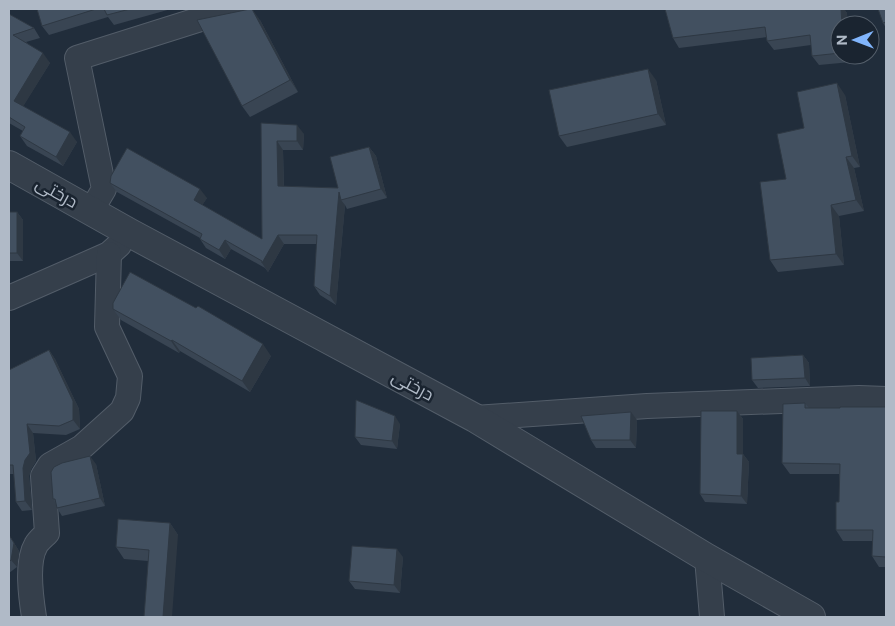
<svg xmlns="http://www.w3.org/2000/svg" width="895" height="626" font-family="'Public Sans',Cairo,sans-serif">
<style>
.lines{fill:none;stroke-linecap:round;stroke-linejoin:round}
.minor-casing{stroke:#535d69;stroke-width:26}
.tertiary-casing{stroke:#535d69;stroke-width:30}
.minor{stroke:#353f4b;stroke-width:24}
.tertiary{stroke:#353f4b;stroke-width:28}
.wall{fill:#394553}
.shaded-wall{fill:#2e3843}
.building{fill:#425060;stroke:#2e3843}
.labels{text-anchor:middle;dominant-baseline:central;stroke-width:5;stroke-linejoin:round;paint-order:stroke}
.street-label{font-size:18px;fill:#b0bac7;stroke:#1a2430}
</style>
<rect width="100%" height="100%" fill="#212d3b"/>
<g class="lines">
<g class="minor-casing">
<g id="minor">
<path d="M 91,211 L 104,189 L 77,58 L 232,9"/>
<path d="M 9,298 L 109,254 L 119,245"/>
<path d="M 475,418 L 647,406 L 859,398 L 886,399"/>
<path d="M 707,558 L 712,617"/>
<path d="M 34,617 C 31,598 26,562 36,545 C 38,541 43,537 47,533 L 43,476 L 50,465 L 82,447 L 122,411 L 128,398 L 130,376 L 107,327 L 109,254"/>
</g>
</g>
<g class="tertiary-casing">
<path id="tertiary" d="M 9,165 L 130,233 L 475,418 L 707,558 L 811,617"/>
</g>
<use href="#minor" class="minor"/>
<use href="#tertiary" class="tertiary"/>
</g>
<g class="wall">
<path d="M 37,9 L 171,9 L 114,25 L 108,17 L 49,35 L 42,26 Z"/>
<path d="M 665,9 L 844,9 L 847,13 L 840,25 L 840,55 L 850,55 L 851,62 L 819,65 L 812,56 L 811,45 L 774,50 L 767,41 L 767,37 L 679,48 L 673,38 Z"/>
<path d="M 886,9 L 886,28 L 883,23 Z"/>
<path d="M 9,14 L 34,28 L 40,38 L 26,42 L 50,63 L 23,106 L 77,142 L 63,166 L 27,146 L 20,136 L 23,131 L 9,123 Z"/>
<path d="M 260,20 L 298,92 L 250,117 L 242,106 Z"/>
<path d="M 656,80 L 666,125 L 567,147 L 559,136 Z"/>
<path d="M 845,95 L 860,167 L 854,168 L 864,211 L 839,216 L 844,265 L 778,272 L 770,260 L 786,179 L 804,128 Z"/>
<path d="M 261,123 L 304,134 L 303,150 L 283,150 L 284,186 L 338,188 L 369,147 L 376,156 L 387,198 L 347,209 L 345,205 L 336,305 L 320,295 L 314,286 L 317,244 L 284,244 L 268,272 L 265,268 L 231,249 L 225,259 L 206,248 L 200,239 L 200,238 L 117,192 L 110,183 L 207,198 L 202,205 L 262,239 Z"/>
<path d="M 9,212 L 17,212 L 23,220 L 23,261 L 9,261 Z"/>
<path d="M 113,309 L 271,356 L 250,392 L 180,351 L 179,353 L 121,320 Z"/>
<path d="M 49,350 L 55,359 L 79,409 L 80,429 L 66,435 L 33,433 L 36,461 L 31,469 L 29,476 L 32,510 L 22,511 L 16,502 L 14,474 L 9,474 L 9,370 Z"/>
<path d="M 803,355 L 809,363 L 810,386 L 758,388 L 752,380 Z"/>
<path d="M 805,403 L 809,408 L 840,408 L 886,407 L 886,567 L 879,567 L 872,556 L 872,541 L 843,541 L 836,530 L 839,502 L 839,474 L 790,474 L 782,463 Z"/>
<path d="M 737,411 L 743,419 L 743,454 L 749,462 L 747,504 L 705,502 L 700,494 Z"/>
<path d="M 637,420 L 636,448 L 596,448 L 591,440 Z"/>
<path d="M 400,424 L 397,449 L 361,445 L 355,437 Z"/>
<path d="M 96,464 L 105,506 L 62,516 L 57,508 L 55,502 L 53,499 Z"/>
<path d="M 170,523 L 178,535 L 148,561 L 124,559 L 116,547 Z"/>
<path d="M 9,535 L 19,551 L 17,567 L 9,573 Z"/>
<path d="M 403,557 L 400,593 L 355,589 L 349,581 Z"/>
</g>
<g class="shaded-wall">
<path d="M 252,9 L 260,20 L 298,92 L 290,80 Z"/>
<path d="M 841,9 L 844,9 L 847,13 L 848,25 L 842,25 Z"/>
<path d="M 43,53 L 50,63 L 21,110 L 14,101 Z"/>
<path d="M 846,55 L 850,55 L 851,62 Z"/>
<path d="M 648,69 L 656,80 L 666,125 L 658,114 Z"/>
<path d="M 837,83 L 845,95 L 860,167 L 852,156 Z"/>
<path d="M 297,125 L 304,134 L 303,150 L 297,141 Z"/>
<path d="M 70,132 L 77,142 L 63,166 L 56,157 Z"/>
<path d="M 277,141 L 283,150 L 284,195 L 278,186 Z"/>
<path d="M 369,147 L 376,156 L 387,198 L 381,189 Z"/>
<path d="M 846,157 L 854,168 L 864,211 L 856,200 Z"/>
<path d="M 200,189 L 207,198 L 200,209 L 194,200 Z"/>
<path d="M 339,192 L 341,200 L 345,205 L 336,305 L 330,296 Z"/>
<path d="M 831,205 L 839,216 L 844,265 L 836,254 Z"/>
<path d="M 17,212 L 23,220 L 23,261 L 17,253 Z"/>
<path d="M 278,235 L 284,244 L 268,272 L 262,263 Z"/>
<path d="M 225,240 L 231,249 L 225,259 L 219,250 Z"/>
<path d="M 172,340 L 180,351 L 179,353 L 171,341 Z"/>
<path d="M 263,344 L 271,356 L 250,392 L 242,381 Z"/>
<path d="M 49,350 L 55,359 L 79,409 L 80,429 L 73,420 Z"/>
<path d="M 803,355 L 809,363 L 810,386 L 805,378 Z"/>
<path d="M 737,411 L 743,419 L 743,457 L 743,454 L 749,462 L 747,504 L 741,496 L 737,454 Z"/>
<path d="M 631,412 L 637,420 L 636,448 L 630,440 Z"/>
<path d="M 395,416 L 400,424 L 397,449 L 392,441 Z"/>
<path d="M 27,424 L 33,433 L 36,461 L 31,469 L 29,476 L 32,510 L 25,501 L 23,468 Z"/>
<path d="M 90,456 L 96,464 L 105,506 L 100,498 Z"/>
<path d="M 170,523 L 178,535 L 172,617 L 163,617 Z"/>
<path d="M 9,535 L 19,551 L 17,567 L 11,560 Z"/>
<path d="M 397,549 L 403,557 L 400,593 L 394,585 Z"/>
</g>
<g class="building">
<path d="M 37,9 L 96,9 L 42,26 Z"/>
<path d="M 104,9 L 130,9 L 107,15 Z"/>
<path d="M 250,9 L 252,9 L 290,80 L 242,106 L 197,20 Z"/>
<path d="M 665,9 L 841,9 L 842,25 L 840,25 L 840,53 L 812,56 L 810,35 L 767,41 L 765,27 L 673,38 Z"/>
<path d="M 878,9 L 886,9 L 886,22 L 883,23 Z"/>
<path d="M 9,14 L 34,28 L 13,35 L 43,53 L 14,101 L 70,132 L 56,157 L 20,136 L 25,127 L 9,117 Z"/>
<path d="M 648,69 L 658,114 L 559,136 L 549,90 Z"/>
<path d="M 837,83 L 852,156 L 846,157 L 856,200 L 831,205 L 836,254 L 770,260 L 760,182 L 786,179 L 777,134 L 804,128 L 797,92 Z"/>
<path d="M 261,123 L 297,125 L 297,141 L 277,141 L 278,186 L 338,188 L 330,157 L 369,147 L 381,189 L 341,200 L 339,192 L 330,296 L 314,286 L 317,235 L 278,235 L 262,263 L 262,261 L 225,240 L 219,250 L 200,239 L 202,234 L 110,183 L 111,176 L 127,148 L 200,189 L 194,200 L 262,239 Z"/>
<rect x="9" y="212" width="8" height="41"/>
<path d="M 130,272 L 196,308 L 198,306 L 263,344 L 242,381 L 172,340 L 171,341 L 113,309 L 113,303 Z"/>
<path d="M 49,350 L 73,401 L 73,420 L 59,426 L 27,424 L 30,453 L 25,460 L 23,468 L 25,501 L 16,502 L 13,465 L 9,465 L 9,370 Z"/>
<path d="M 803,355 L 805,378 L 752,380 L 751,358 Z"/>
<path d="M 356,400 L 395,416 L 392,441 L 355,437 Z"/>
<path d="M 805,403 L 805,408 L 840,408 L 840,407 L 886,407 L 886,557 L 872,556 L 873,530 L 836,530 L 836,502 L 839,502 L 840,464 L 782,463 L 783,404 Z"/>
<path d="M 701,411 L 737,411 L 737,454 L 743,454 L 741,496 L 700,494 Z"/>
<path d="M 631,412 L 630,440 L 591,440 L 581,416 Z"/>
<path d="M 90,456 L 100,498 L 57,508 L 55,499 L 53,499 L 51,472 L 54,467 L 62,463 Z"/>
<path d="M 118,519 L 170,523 L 163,617 L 144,617 L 149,550 L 116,547 Z"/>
<path d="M 9,535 L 14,543 L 11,560 L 9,562 Z"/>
<path d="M 352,546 L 397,549 L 394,585 L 349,581 Z"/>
</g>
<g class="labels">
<g class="street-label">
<text transform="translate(57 192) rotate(29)">درختی</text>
<text transform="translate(413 385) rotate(28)">درختی</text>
</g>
</g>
<rect width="895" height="626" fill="none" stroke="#b0bac7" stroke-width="20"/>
<g transform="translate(855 40) rotate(269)"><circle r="24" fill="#1a2430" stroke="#56606c"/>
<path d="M0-4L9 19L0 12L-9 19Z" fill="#81b5fc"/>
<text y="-8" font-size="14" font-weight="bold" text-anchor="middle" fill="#b0bac7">N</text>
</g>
</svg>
